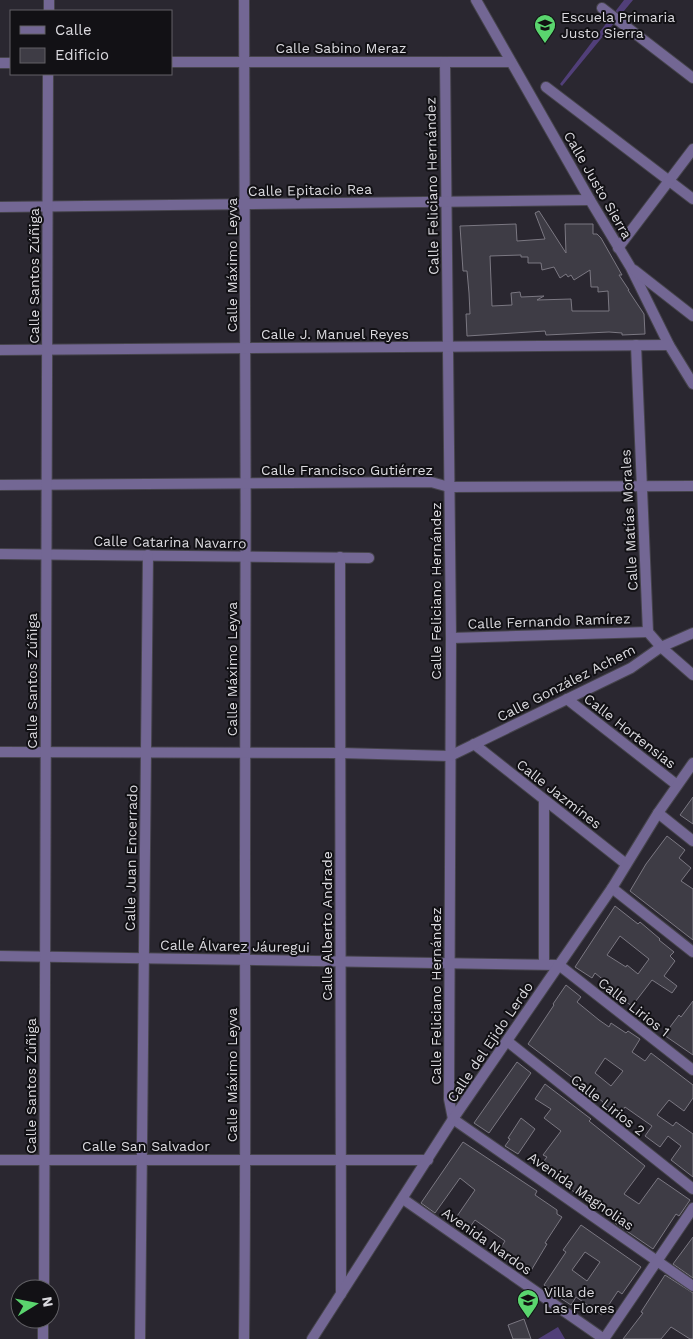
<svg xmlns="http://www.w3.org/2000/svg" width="693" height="1339" font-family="'Work Sans',sans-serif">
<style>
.green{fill:#513f79}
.building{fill:#3e3c45;stroke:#7b7882;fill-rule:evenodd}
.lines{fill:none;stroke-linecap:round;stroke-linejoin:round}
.minor-casing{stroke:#46444c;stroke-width:12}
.minor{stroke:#736794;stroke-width:10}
.labels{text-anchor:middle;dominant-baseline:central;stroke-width:4;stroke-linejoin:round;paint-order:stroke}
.poi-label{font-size:14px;fill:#dbdadf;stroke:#121115;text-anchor:start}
.street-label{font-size:14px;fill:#dbdadf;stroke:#121115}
</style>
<rect width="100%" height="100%" fill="#2a2730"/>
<g class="green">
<path d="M 624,0 L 633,0 L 562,86 L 560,84 Z"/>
<path d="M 558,1327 L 565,1339 L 538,1339 Z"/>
</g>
<g class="building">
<path d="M 539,211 L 566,253 L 565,224 L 593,224 L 593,234 L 597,234 L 601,238 L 622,275 L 619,275 L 629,290 L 628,290 L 644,314 L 645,334 L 622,335 L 622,333 L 609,332 L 546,335 L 545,331 L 467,336 L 466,314 L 470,314 L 469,293 L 467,271 L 463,271 L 460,226 L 516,224 L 517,241 L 545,239 L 535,213 ZM 521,255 L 521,257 L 528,257 L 528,263 L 541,263 L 542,270 L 554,267 L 560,278 L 566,274 L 568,277 L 571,275 L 574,280 L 590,270 L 591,287 L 598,287 L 598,292 L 608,291 L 609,311 L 572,311 L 571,299 L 537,300 L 544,296 L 521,297 L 520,292 L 511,293 L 512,305 L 492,306 L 490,256 Z"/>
<path d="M 693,797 L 693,824 L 680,815 Z"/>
<path d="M 667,836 L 685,850 L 679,858 L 691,868 L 681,881 L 693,889 L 693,940 L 630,891 L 646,864 Z"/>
<path d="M 615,906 L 638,924 L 640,922 L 660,939 L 659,940 L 674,952 L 670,956 L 675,961 L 664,976 L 677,986 L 672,993 L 652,980 L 632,1006 L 609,990 L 612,987 L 595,973 L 592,978 L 575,967 ZM 620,936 L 649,959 L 638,974 L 627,965 L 626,967 L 607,955 Z"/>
<path d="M 566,985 L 581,997 L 577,1002 L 599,1020 L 609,1027 L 611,1023 L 626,1033 L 628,1031 L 640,1039 L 632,1052 L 645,1061 L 651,1053 L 693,1085 L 693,1098 L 684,1111 L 669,1100 L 657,1115 L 673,1126 L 676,1122 L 693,1134 L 693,1177 L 671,1160 L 681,1146 L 668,1136 L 660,1147 L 645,1136 L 652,1126 L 625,1107 L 619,1115 L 602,1103 L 603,1102 L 587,1089 L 528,1044 L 554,1005 L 553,1004 ZM 605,1058 L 623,1071 L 611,1086 L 595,1073 Z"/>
<path d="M 693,1001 L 693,1055 L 664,1035 L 679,1015 L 681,1017 Z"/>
<path d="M 517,1062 L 531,1073 L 489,1133 L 474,1123 Z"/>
<path d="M 545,1084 L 591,1119 L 589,1121 L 645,1166 L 624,1194 L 639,1204 L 658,1178 L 690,1200 L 679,1216 L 676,1214 L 653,1249 L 615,1223 L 616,1222 L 552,1176 L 556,1170 L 544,1161 L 547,1157 L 543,1155 L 561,1131 L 544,1118 L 551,1109 L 535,1099 Z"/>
<path d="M 521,1118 L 535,1129 L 518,1154 L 505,1146 L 510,1139 L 508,1138 Z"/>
<path d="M 463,1142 L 537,1191 L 535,1195 L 557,1210 L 557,1214 L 562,1217 L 545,1243 L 547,1244 L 529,1274 L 497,1254 L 505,1241 L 475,1220 L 467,1231 L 453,1222 L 475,1190 L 460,1178 L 435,1213 L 421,1203 Z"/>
<path d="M 581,1225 L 641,1267 L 622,1294 L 618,1291 L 602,1315 L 576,1297 L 571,1305 L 554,1294 L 555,1293 L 544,1285 L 566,1252 L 563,1250 ZM 585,1252 L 600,1262 L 587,1281 L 572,1270 Z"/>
<path d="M 693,1237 L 693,1278 L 673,1264 Z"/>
<path d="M 665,1275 L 693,1293 L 693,1339 L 690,1339 L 671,1327 L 661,1339 L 623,1339 L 643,1313 L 641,1312 Z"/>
<path d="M 524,1319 L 531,1339 L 513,1339 L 508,1325 Z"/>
</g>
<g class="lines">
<g class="minor-casing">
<g id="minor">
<path d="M 244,0 C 246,287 246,574 245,861 C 245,1021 246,1180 244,1339"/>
<path d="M 476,0 L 590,200 L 631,268 L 669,345 L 693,384"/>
<path d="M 602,8 L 693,78"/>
<path d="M 49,11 L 49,0"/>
<path d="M 171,62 L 511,62"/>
<path d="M 445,62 L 451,638 L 449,1099 L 453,1119 L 693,1286"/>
<path d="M 0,63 L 11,63"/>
<path d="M 546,87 L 693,199"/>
<path d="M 0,207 L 590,200"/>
<path d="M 618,248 L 693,149"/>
<path d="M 634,270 L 693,316"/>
<path d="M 636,345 L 648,632 L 661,647 L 693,675"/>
<path d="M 0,350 L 669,345"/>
<path d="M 0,485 L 431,482 L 449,487 L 693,486"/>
<path d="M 0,554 L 369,558"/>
<path d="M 340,557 L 341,1294"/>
<path d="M 451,638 L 648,632"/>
<path d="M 567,699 L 677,785"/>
<path d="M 474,744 L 626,864"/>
<path d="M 0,752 L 341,753 L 450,756 L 631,668 L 661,647 L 693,633"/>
<path d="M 544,800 L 544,964"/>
<path d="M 658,813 L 693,841"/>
<path d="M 612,888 L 693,952"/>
<path d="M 0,956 L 559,965 L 693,1070"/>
<path d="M 507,1041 L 693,1189"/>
<path d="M 0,1160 L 428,1160"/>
<path d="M 403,1199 L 604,1339"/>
<path d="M 44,1289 L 48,74"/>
<path d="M 43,1339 L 43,1319"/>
<path d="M 140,1339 L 148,555"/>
<path d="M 312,1339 L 453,1119 L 612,888 L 658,813 L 693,763"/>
<path d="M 604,1339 L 693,1208"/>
</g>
</g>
<use href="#minor" class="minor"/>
</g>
<defs>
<g id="school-pin" transform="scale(1.125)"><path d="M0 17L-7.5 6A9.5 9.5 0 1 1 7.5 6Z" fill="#5ad56e" stroke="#121115"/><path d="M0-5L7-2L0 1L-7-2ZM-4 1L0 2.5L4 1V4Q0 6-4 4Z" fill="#111"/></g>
</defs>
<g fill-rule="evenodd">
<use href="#school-pin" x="545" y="25"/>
<use href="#school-pin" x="528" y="1300"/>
</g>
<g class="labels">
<g class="poi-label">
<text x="561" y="17">Escuela Primaria<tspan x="561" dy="16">Justo Sierra</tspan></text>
<text x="544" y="1292">Villa de<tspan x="544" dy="16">Las Flores</tspan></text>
</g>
<g class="street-label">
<text x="341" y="48">Calle Sabino Meraz</text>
<text transform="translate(598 185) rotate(60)">Calle Justo Sierra</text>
<text transform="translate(432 186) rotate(-91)">Calle Feliciano Hernández</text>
<text transform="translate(310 190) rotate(-1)">Calle Epitacio Rea</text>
<text transform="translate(232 265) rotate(-90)">Calle Máximo Leyva</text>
<text transform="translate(34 276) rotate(-90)">Calle Santos Zúñiga</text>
<text x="335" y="334">Calle J. Manuel Reyes</text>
<text x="347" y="470">Calle Francisco Gutiérrez</text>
<text transform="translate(629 520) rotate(-93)">Calle Matías Morales</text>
<text transform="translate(170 542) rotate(1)">Calle Catarina Navarro</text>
<text transform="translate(436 591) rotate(-90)">Calle Feliciano Hernández</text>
<text transform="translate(549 621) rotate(-2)">Calle Fernando Ramírez</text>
<text transform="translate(232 669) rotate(-90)">Calle Máximo Leyva</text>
<text transform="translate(32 681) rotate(-90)">Calle Santos Zúñiga</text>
<text transform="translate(566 683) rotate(-27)">Calle González Achem</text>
<text transform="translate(630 731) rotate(38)">Calle Hortensias</text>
<text transform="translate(559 794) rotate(38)">Calle Jazmínes</text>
<text transform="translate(131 858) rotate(-89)">Calle Juan Encerrado</text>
<text transform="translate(327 926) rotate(-90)">Calle Alberto Andrade</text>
<text transform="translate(235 946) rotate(1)">Calle Álvarez Jáuregui</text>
<text transform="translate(436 996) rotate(-90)">Calle Feliciano Hernández</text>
<text transform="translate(634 1007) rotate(38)">Calle Lirios 1</text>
<text transform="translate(490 1042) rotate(-56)">Calle del Ejido Lerdo</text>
<text transform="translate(232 1075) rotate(-90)">Calle Máximo Leyva</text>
<text transform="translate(31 1086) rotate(-90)">Calle Santos Zúñiga</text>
<text transform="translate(608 1105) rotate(38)">Calle Lirios 2</text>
<text x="146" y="1146">Calle San Salvador</text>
<text transform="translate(581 1191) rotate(35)">Avenida Magnolias</text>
<text transform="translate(487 1241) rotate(35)">Avenida Nardos</text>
</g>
</g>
<rect x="10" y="10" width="162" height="65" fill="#121115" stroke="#626166"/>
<rect x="20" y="26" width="25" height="8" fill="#736794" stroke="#626166"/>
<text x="55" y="35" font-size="15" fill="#dbdadf">Calle</text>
<rect x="20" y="48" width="25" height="15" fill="#3e3c45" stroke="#626166"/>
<text x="55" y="60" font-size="15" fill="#dbdadf">Edificio</text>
<g transform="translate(35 1304) rotate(80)"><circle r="24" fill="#121115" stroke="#626166"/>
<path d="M0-4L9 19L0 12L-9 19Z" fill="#5ad56e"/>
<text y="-8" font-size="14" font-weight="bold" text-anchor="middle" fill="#dbdadf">N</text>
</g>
</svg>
